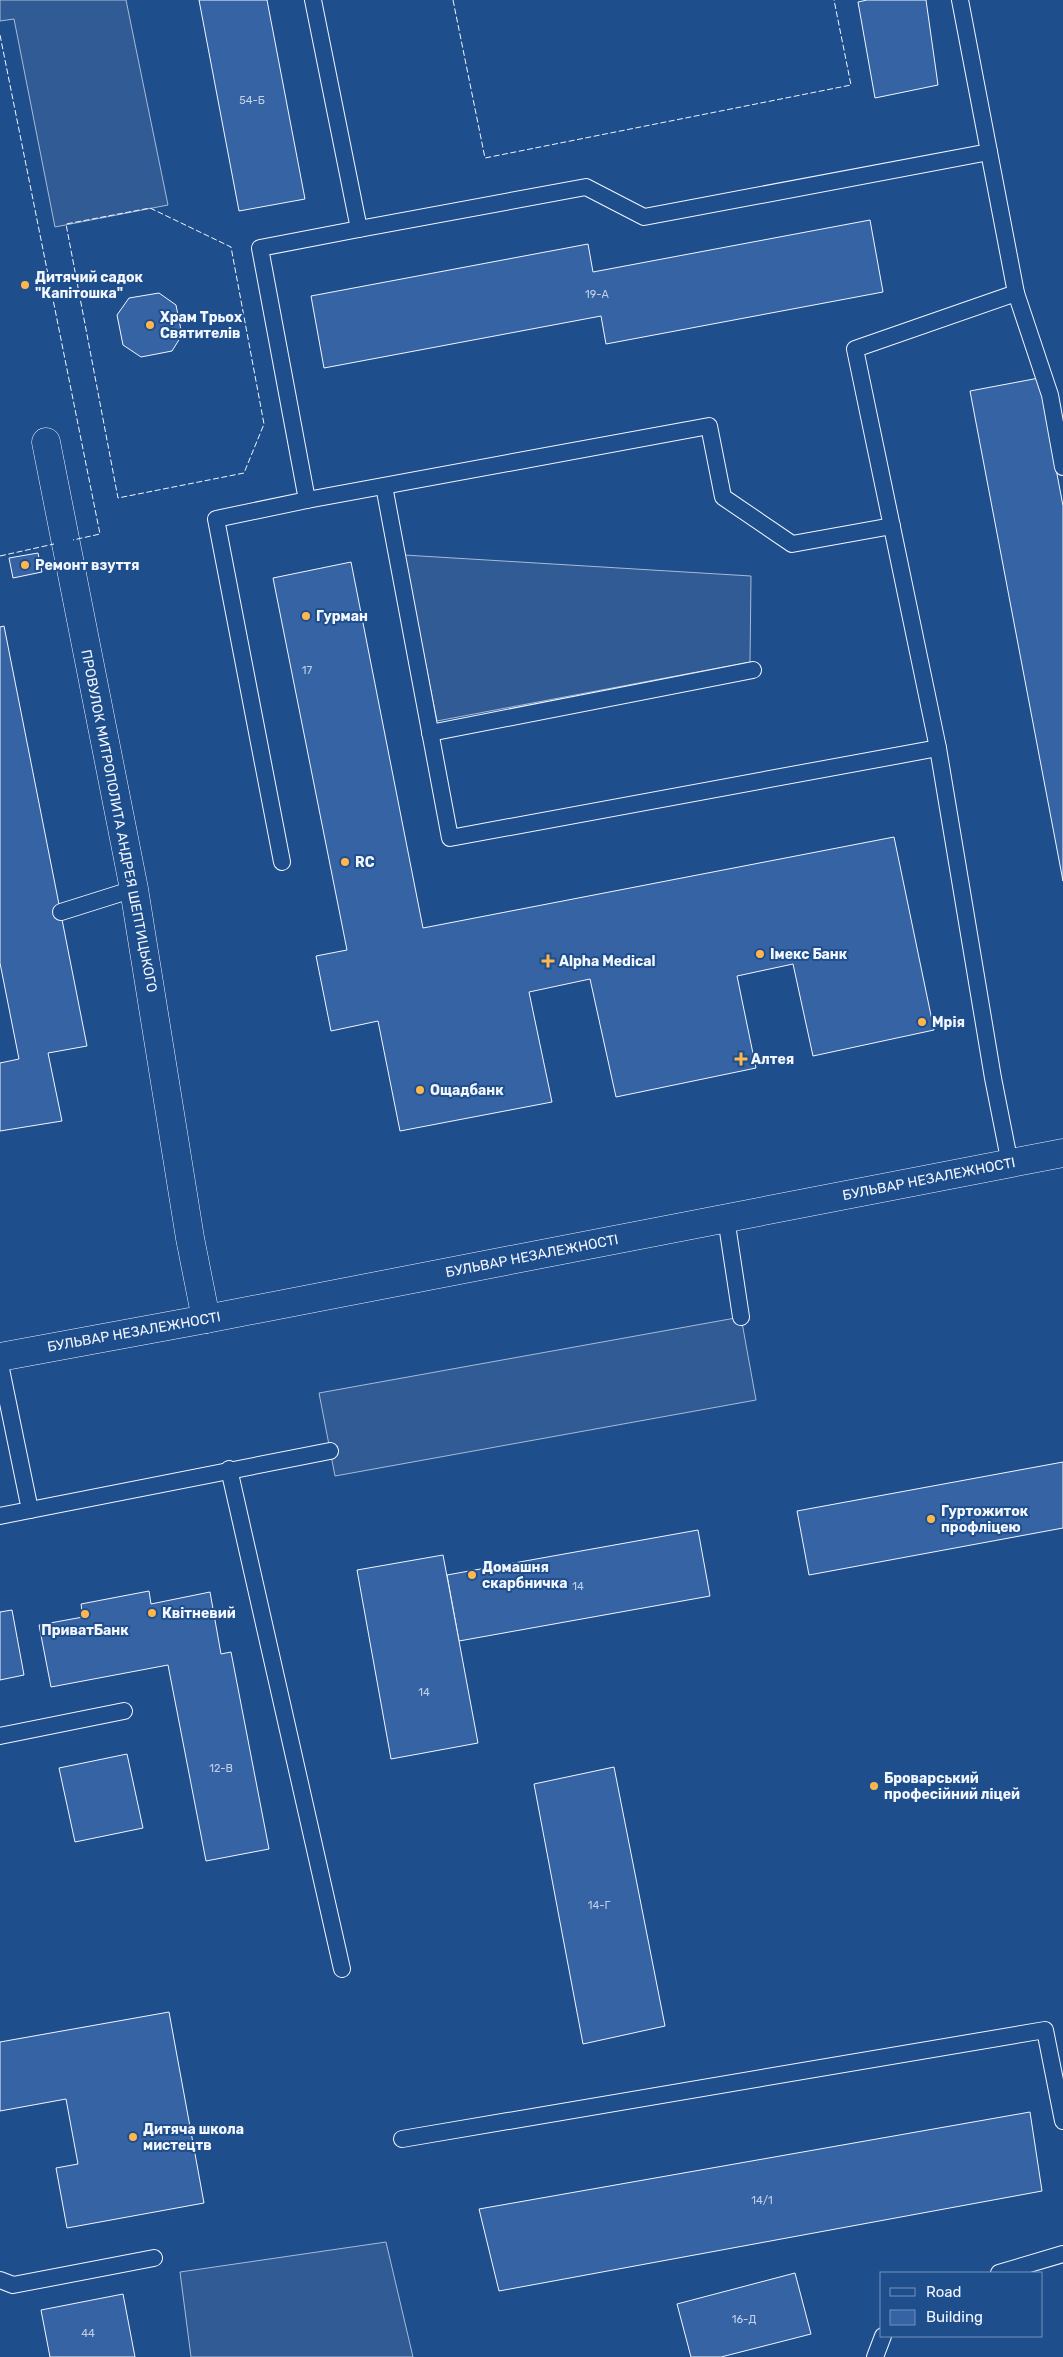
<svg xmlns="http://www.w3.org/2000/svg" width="1063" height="2357" font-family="Rubik,sans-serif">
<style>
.built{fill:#305b95;stroke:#a8bbd7}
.building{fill:#3563a3;stroke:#f2f6ff}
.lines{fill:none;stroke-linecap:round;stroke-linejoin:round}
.lane-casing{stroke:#f2f6ff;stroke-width:18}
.street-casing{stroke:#f2f6ff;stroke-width:29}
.secondary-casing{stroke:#f2f6ff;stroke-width:29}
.lane{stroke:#1f4e8c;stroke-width:16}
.street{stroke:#1f4e8c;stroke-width:28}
.secondary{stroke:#1f4e8c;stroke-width:28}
.fence{stroke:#f2f6ff;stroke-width:1;stroke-dasharray:6 2.5;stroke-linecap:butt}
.poi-dot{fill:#ffb74d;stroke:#1f4e8c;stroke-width:2}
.labels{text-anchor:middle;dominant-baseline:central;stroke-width:4;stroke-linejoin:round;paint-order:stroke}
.number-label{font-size:11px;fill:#c3d1e8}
.poi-label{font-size:14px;font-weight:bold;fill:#f2f6ff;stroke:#1f4e8c;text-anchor:start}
.street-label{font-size:14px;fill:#f2f6ff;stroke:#1f4e8c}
</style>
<rect width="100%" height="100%" fill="#1f4e8c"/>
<g class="built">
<path d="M 0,0 L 126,0 L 168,205 L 55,227 L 14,19 L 0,21 Z"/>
<path d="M 404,555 L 751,576 L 750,662 L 437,721 Z"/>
<path d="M 741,1317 L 756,1400 L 335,1476 L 319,1393 Z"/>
<path d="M 386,2242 L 413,2357 L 191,2357 L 180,2272 Z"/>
</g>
<g class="building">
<path d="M 199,0 L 267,0 L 305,199 L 239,211 Z"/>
<path d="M 867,0 L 926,0 L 938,85 L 875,98 L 858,2 Z"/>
<path d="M 870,220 L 883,292 L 606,344 L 601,316 L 324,368 L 311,296 L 588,244 L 593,272 Z"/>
<path d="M 159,293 L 176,305 L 182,335 L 172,351 L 141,357 L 123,345 L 117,315 L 129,298 Z"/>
<path d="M 1039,378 L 1063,506 L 1063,881 L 970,391 Z"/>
<path d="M 38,553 L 42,572 L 13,578 L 9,558 Z"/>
<path d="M 351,562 L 423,928 L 894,837 L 934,1030 L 813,1056 L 793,964 L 737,976 L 756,1068 L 616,1097 L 590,979 L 529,992 L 552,1102 L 400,1131 L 378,1021 L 331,1031 L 316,956 L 347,950 L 273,578 Z"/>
<path d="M 4,626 L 87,1046 L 48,1053 L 62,1121 L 0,1131 L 0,1063 L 19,1059 L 0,963 L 0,627 Z"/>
<path d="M 1063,1462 L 1063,1528 L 809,1575 L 797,1511 Z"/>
<path d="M 698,1530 L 710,1596 L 459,1641 L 447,1575 Z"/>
<path d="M 443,1555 L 478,1743 L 391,1759 L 357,1570 Z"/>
<path d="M 149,1591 L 151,1604 L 210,1592 L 221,1654 L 231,1652 L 269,1849 L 206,1861 L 168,1665 L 51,1687 L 39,1625 L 83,1617 L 81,1604 Z"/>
<path d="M 12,1610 L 24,1675 L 0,1680 L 0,1612 Z"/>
<path d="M 127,1754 L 143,1828 L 75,1842 L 59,1768 Z"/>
<path d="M 614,1767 L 665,2026 L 583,2044 L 534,1784 Z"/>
<path d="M 169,2012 L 204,2203 L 67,2228 L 56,2168 L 78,2164 L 66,2099 L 0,2111 L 0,2042 Z"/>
<path d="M 1030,2112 L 1042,2191 L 499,2291 L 479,2209 Z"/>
<path d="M 795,2273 L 811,2334 L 721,2357 L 691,2357 L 677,2304 Z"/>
<path d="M 123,2294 L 135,2357 L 50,2357 L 41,2310 Z"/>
</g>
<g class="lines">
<g class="lane-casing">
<g id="lane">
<path d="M 313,0 L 359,229 L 586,187 L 644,217 L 989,152"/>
<path d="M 960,0 L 1016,293 L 855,349 L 938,748 L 993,1078 L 1010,1164"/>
<path d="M 1016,293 L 1050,395 L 1063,467"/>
<path d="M 384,486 L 450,838 L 938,748"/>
<path d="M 307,500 L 709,426 L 723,497 L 792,544 L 892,526"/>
<path d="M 430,733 L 753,670"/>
<path d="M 282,862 L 216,519 L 307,500 L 260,248 L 359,229"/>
<path d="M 61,912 L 134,889"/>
<path d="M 726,1218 L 741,1317"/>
<path d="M 0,1364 L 30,1510 L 0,1516"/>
<path d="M 229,1469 L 342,1969"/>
<path d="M 30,1510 L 330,1451"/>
<path d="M 0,1736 L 124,1711"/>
<path d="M 402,2139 L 1045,2030 L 1063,2121"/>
<path d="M 999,2273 L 1063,2254"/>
<path d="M 0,2280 L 13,2285 L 154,2258"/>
<path d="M 875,2357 L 883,2336"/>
</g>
</g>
<g class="street-casing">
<path id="street" d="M 46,442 L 134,889 L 190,1238 L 206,1319"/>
</g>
<g class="secondary-casing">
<path id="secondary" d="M 0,1357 L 206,1319 L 1063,1153"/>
</g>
<use href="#lane" class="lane"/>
<use href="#street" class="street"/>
<use href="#secondary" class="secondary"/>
<g class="fence">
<path d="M 453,0 L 485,158 L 851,85 L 834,0"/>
<path d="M 0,35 L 100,534 L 73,540"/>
<path d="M 150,208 L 231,247 L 264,424 L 244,473 L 118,498 L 66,224 Z"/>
<path d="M 0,556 L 54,544"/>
</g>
</g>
<g class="poi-dot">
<circle cx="25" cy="285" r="5"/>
<circle cx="150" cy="325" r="5"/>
<circle cx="25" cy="565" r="5"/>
<circle cx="306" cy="616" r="5"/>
<circle cx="345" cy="862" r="5"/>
<circle cx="760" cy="954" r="5"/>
<path d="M545.5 953.5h5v5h5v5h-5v5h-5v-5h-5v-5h5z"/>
<circle cx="922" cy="1022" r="5"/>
<path d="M738.5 1051.5h5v5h5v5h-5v5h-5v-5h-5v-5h5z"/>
<circle cx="420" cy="1090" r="5"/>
<circle cx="931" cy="1519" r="5"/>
<circle cx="472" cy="1575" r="5"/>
<circle cx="152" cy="1613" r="5"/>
<circle cx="85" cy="1614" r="5"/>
<circle cx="874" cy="1786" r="5"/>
<circle cx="133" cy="2137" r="5"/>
</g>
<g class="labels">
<g class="number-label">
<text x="252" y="100">54-Б</text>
<text x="597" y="294">19-А</text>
<text x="307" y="670">17</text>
<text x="578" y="1586">14</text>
<text x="424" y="1692">14</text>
<text x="221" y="1768">12-В</text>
<text x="599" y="1905">14-Г</text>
<text x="762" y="2200">14/1</text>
<text x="744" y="2319">16-Д</text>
<text x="88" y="2333">44</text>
</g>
<g class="poi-label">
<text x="35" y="277">Дитячий садок<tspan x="35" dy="16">"Капітошка"</tspan></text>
<text x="160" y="317">Храм Трьох<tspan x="160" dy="16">Святителів</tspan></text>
<text x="35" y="565">Ремонт взуття</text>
<text x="316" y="616">Гурман</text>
<text x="355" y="862">RC</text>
<text x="770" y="954">Імекс Банк</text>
<text x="559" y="961">Alpha Medical</text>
<text x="932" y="1022">Мрія</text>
<text x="751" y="1059">Алтея</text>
<text x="430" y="1090">Ощадбанк</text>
<text x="941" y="1511">Гуртожиток<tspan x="941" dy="16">профліцею</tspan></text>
<text x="482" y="1567">Домашня<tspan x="482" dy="16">скарбничка</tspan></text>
<text x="162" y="1613">Квітневий</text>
<text x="85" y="1630" text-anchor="middle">ПриватБанк</text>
<text x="884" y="1778">Броварський<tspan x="884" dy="16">професійний ліцей</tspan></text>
<text x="143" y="2129">Дитяча школа<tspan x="143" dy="16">мистецтв</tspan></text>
</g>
<g class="street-label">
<text transform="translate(119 821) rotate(79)">ПРОВУЛОК МИТРОПОЛИТА АНДРЕЯ ШЕПТИЦЬКОГО</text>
<text transform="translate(929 1179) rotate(-11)">БУЛЬВАР НЕЗАЛЕЖНОСТІ</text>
<text transform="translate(532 1256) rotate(-11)">БУЛЬВАР НЕЗАЛЕЖНОСТІ</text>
<text transform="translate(134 1332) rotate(-10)">БУЛЬВАР НЕЗАЛЕЖНОСТІ</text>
</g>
</g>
<rect x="880" y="2272" width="162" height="65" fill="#1f4e8c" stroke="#7391ba"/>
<rect x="890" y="2288" width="25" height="8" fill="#1f4e8c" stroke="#7391ba"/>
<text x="926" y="2297" font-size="15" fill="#f2f6ff">Road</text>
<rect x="890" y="2310" width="25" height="15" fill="#3563a3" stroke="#7391ba"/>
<text x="926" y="2322" font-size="15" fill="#f2f6ff">Building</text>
</svg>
